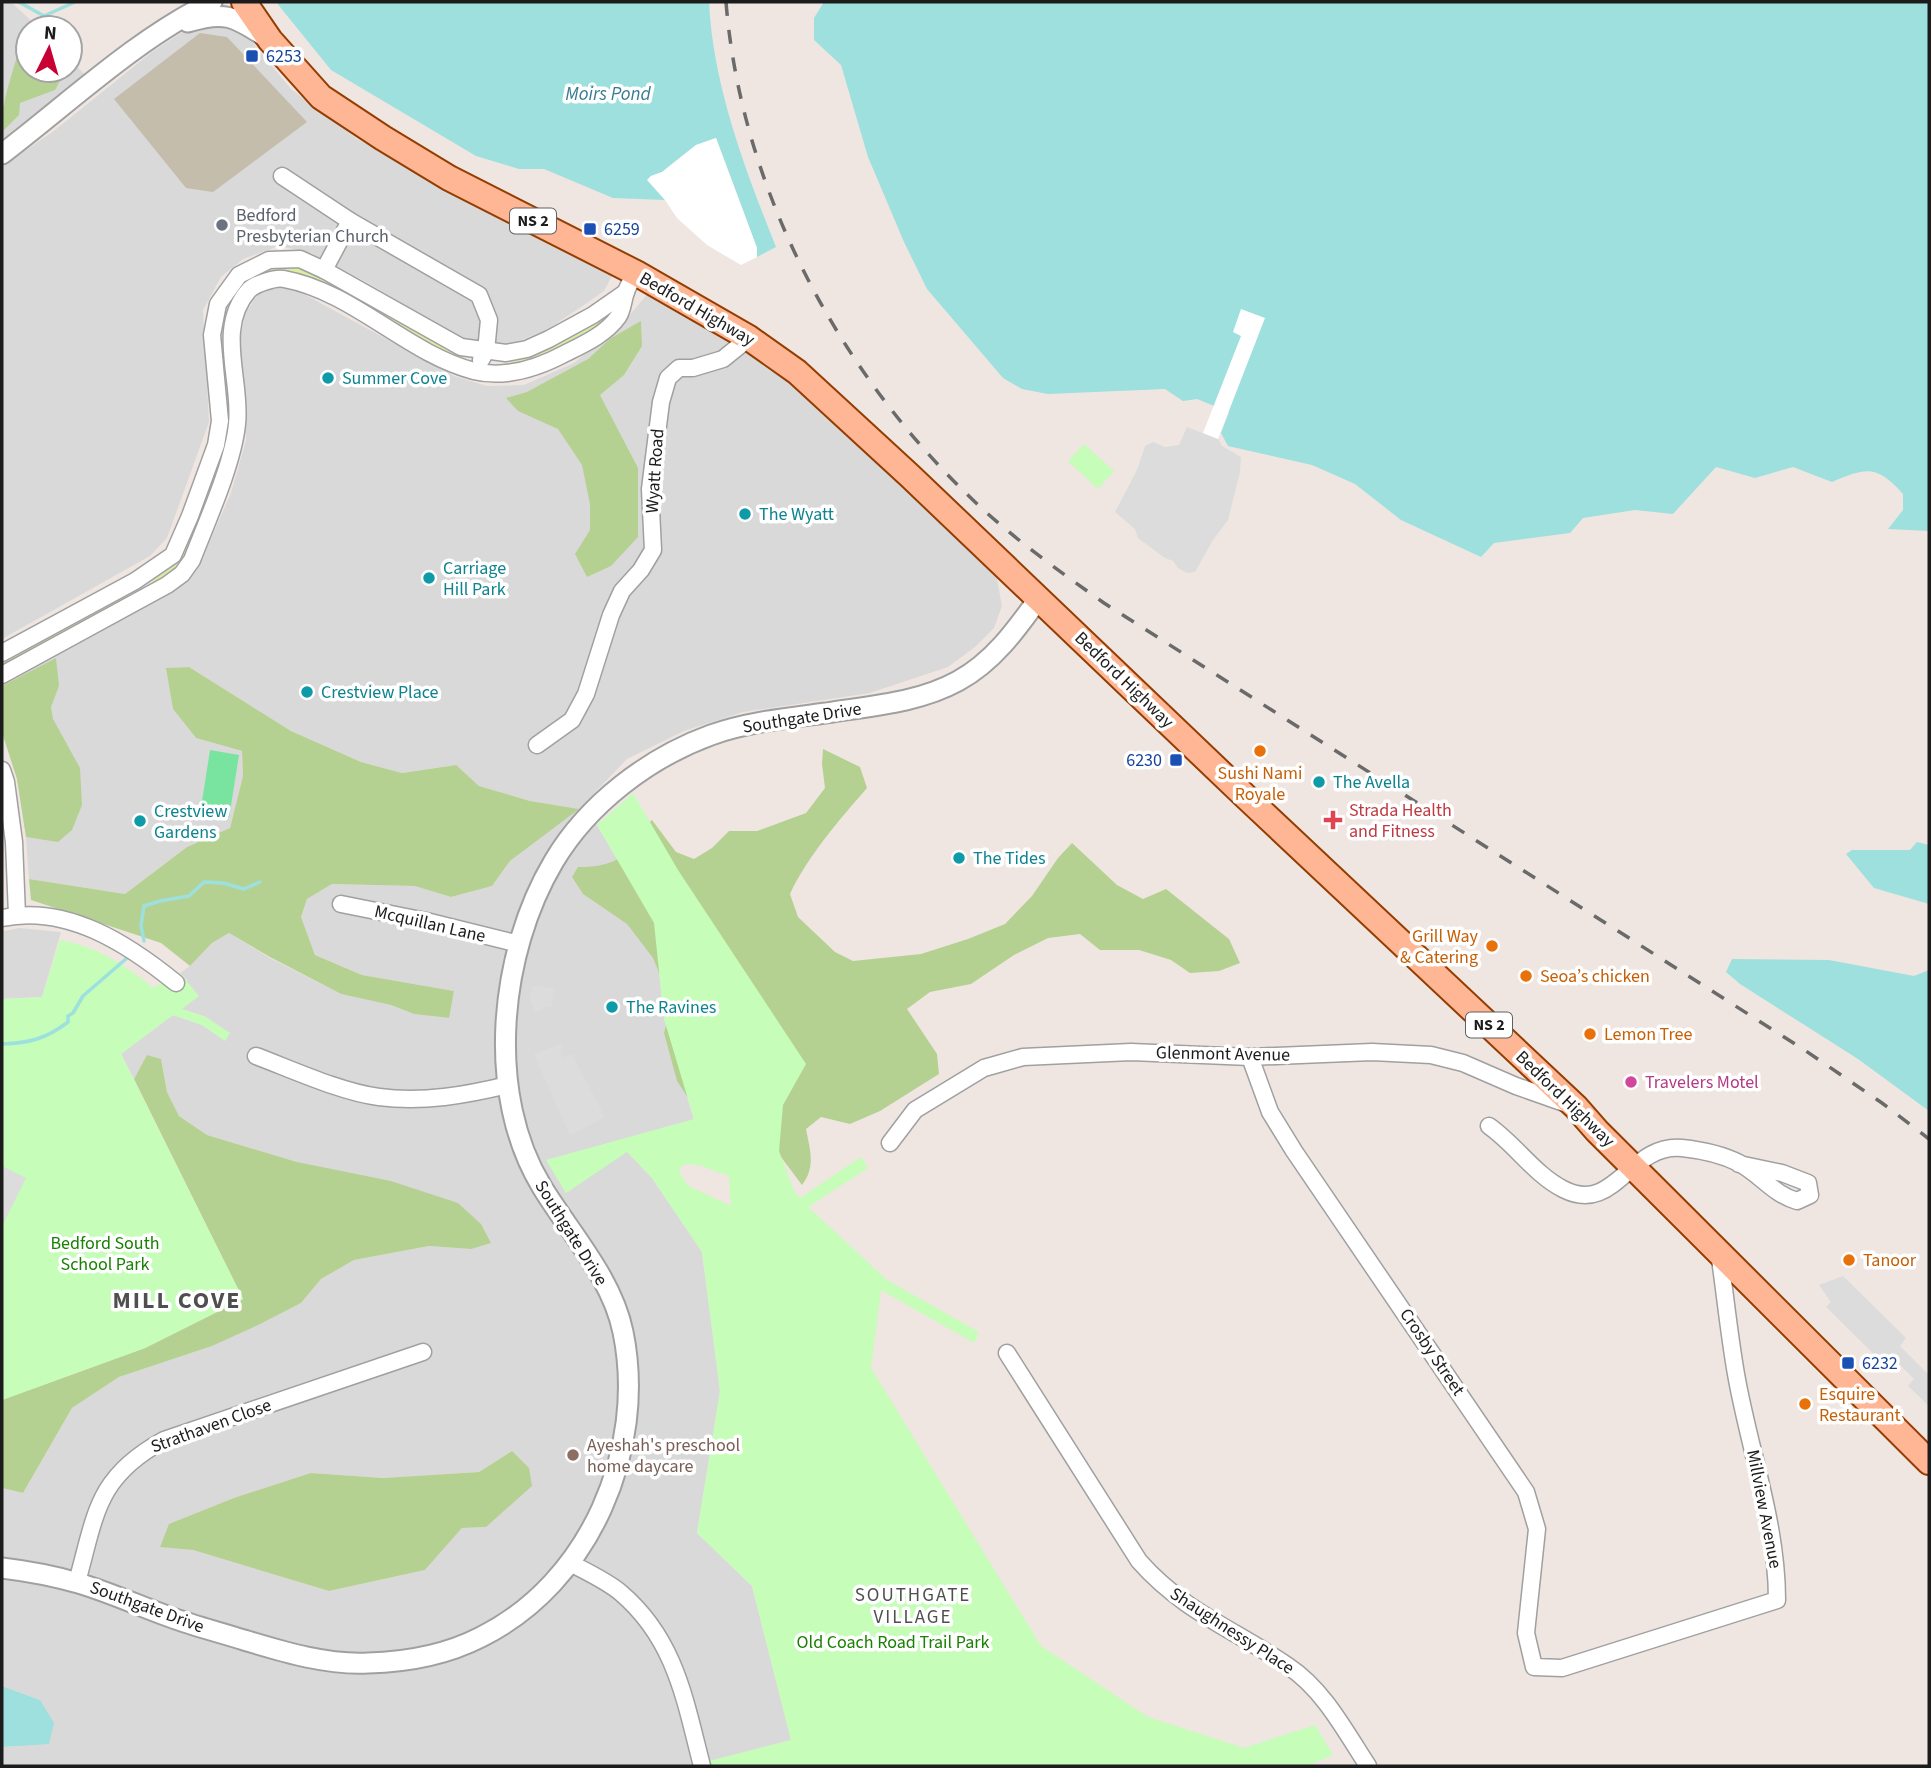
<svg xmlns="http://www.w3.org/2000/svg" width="1931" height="1768" font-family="'Source Sans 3',sans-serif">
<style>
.residential{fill:#dad9d9;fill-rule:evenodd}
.construction{fill:#c4bdac}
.grass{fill:#daeda2}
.forest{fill:#b5d192}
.park{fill:#c5fdb9;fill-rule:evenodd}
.pitch{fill:#78e49f}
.parking{fill:#dcdcdc}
.water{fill:#9de0de}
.pier{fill:#fff}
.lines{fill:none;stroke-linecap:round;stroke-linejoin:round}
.stream{stroke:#9de0de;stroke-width:3.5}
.minor-casing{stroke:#a0a0a0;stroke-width:19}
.tertiary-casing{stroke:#a0a0a0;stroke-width:23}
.primary-casing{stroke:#943d00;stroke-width:28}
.minor{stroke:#fff;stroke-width:16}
.tertiary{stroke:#fff;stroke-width:19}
.primary{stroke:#ffb695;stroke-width:24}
.rail{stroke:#6a6a6a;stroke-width:3.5;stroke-dasharray:14 14;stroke-linecap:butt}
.transit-dot{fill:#1a4fb4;stroke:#fff;stroke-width:2.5}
.worship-dot{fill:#6b7280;stroke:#fff;stroke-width:2.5}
.culture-dot{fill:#0f9aa8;stroke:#fff;stroke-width:2.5}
.food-dot{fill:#e8710a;stroke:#fff;stroke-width:2.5}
.health-dot{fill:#e0444e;stroke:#fff;stroke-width:2.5}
.hotel-dot{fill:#d1479c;stroke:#fff;stroke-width:2.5}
.education-dot{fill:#8d6e63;stroke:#fff;stroke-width:2.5}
.labels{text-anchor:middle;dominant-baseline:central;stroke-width:7;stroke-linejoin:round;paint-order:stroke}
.shield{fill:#fff;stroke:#606060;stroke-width:2}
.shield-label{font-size:16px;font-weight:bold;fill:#1c1c1c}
.transit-label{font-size:18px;fill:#164399;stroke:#fff;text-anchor:start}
.worship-label{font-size:18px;fill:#5b616d;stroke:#fff;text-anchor:start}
.street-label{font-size:18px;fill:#1c1c1c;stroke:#fff}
.culture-label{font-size:18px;fill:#0d838f;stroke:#fff;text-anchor:start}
.food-label{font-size:18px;fill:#c56008;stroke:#fff;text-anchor:start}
.health-label{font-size:18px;fill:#be3a42;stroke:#fff;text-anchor:start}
.hotel-label{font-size:18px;fill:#b23c85;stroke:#fff;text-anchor:start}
.park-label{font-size:18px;fill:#198103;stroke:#fff}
.education-label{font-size:18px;fill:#785e54;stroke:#fff;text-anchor:start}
.water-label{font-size:19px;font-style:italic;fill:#387c92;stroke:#fff}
.neighbourhood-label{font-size:19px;letter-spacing:2px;fill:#4f4f4f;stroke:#fff}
.district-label{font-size:24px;font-weight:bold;letter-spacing:2px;fill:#4f4f4f;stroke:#fff}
</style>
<rect width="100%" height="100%" fill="#efe6e1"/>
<g class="residential">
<path d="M 2,2 L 11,2 L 39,28 L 28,28 L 28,70 L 70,70 L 70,59 L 85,75 L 2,139 Z"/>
<path d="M 234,20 L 291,89 L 357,139 L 612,276 L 604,291 L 587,303 L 548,329 L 509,345 L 461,338 L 368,283 L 311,253 L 279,246 L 243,259 L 221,277 L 203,310 L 209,422 L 167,538 L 150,556 L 2,639 L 2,167 L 55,130 L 152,52 L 196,23 Z"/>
<path d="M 655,285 L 751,338 L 950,509 L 997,579 L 1002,606 L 994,628 L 975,647 L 948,667 L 870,693 L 743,712 L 684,731 L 627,759 L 579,809 L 597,825 L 654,923 L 664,1019 L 694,1120 L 547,1160 L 566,1193 L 627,1151 L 652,1178 L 702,1252 L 720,1391 L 697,1533 L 752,1586 L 791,1740 L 706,1762 L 706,1766 L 2,1766 L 2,1747 L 19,1746 L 40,1700 L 2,1686 L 2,1488 L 23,1493 L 72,1408 L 119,1377 L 212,1346 L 301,1303 L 321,1279 L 354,1260 L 429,1246 L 471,1249 L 297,1162 L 207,1135 L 179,1116 L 167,1092 L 161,1059 L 147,1056 L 134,1079 L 121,1054 L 173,1015 L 202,1025 L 224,1040 L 206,1017 L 182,1009 L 187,980 L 180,973 L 190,966 L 212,943 L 229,933 L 270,958 L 341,994 L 391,1005 L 414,1014 L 448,1018 L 454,991 L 362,975 L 315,955 L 301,917 L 307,899 L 332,884 L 416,886 L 451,897 L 492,886 L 510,861 L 578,809 L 530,801 L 479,786 L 455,765 L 402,773 L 361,762 L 291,731 L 189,667 L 167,668 L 173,709 L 196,738 L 242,751 L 243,776 L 230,828 L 187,847 L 125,894 L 29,879 L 26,837 L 17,779 L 2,732 L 2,679 L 179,582 L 200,563 L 231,493 L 246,440 L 240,339 L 245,314 L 258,294 L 270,287 L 293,288 L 454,376 L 487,386 L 524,385 L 574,363 L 623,323 ZM 512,1451 L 486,1527 L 462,1528 L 425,1570 L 329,1591 L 193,1550 L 160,1546 L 311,1473 L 383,1478 L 479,1472 Z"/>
<path d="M 2,925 L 4,931 L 20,928 L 61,932 L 42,997 L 2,999 Z"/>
</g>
<path class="construction" d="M 200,33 L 227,37 L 307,122 L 213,192 L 186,188 L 114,99 Z"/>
<g class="grass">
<path d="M 288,266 L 302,268 L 346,291 L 466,358 L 460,360 L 301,274 L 287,272 L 256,279 L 253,278 L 254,274 L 274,267 Z"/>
<path d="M 617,306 L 604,323 L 548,356 L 503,367 L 504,364 C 546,354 583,331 617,306 Z"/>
<path d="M 228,436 L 231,439 C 219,474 202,537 181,565 C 174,574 164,579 154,583 L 152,580 L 172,567 L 186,544 Z"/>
<path d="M 124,595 L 126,596 L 118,604 L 2,669 L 2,662 Z"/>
</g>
<g class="forest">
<path d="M 22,35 L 28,35 L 28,70 L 66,70 L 55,90 L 20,103 L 19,115 L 2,132 L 2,106 L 4,105 C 8,81 18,59 22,35 Z"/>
<path d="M 641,321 L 642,346 L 624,375 L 600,395 L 638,468 L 638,537 L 611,566 L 587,577 L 575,554 L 590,530 L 590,504 L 582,465 L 558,429 L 518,411 L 506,398 L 527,392 L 588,359 L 611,338 Z"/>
<path d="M 56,658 L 59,686 L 51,707 L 53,719 L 80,768 L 82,805 L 72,830 L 58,842 L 26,837 L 17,779 L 2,732 L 2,686 Z"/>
<path d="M 189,667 L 291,731 L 361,762 L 402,773 L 456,765 L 479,786 L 530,801 L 579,809 L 510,861 L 492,886 L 451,897 L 415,886 L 332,884 L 307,899 L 301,917 L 315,955 L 362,975 L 454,991 L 449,1018 L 414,1014 L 391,1005 L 341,994 L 270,957 L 229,933 L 212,943 L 190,966 L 161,943 L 31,900 L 29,879 L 125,894 L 187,847 L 230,828 L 243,776 L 242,751 L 196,738 L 173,709 L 166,668 Z"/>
<path d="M 823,749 L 860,767 L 867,788 C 840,819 807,857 790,894 L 798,917 L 835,952 L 853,961 L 921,954 L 968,939 L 1005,924 L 1032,896 L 1058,858 L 1072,843 L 1117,885 L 1143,899 L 1166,889 L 1229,939 L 1240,963 L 1219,971 L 1190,973 L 1171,960 L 1139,950 L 1100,950 L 1080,934 L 1048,938 L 1014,955 L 971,984 L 930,992 L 907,1009 L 937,1054 L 939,1074 L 880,1111 L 850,1124 L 821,1117 L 806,1129 C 810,1150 816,1167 802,1185 L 772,1145 L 690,1101 L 677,1081 L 664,1033 L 672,1004 L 653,958 L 627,924 L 583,894 L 572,877 L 578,867 C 610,867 617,860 643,843 L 639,831 L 652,820 L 676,852 L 694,859 L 712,848 L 729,831 L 757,831 L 806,813 L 825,788 L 822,764 Z"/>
<path d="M 147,1055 L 161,1059 L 167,1092 L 179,1116 L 207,1135 L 297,1162 L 391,1181 L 458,1203 L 481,1224 L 491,1243 L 471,1249 L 429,1246 L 354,1260 L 321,1279 L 301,1303 L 258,1325 L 212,1346 L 119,1377 L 72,1408 L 23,1493 L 2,1488 L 2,1400 L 145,1348 L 243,1299 L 134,1079 Z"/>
<path d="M 512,1451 L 529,1468 L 532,1486 L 486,1527 L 462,1528 L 425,1570 L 329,1591 L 193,1550 L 160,1547 L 169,1524 L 234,1498 L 311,1473 L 383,1478 L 479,1472 Z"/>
</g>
<g class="park">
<path d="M 1084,444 L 1114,471 L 1098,489 L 1068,461 Z"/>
<path d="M 633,793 L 678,870 L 806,1064 L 783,1105 L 779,1151 L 795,1193 L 800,1198 L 861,1157 L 868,1168 L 808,1207 L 887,1280 L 979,1332 L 974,1343 L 881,1290 L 871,1368 L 1041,1646 L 1148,1717 L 1244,1748 L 1315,1725 L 1333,1755 L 1307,1766 L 706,1766 L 705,1762 L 791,1740 L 752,1586 L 697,1533 L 720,1391 L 702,1252 L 652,1178 L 627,1152 L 566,1193 L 546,1160 L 694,1119 L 664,1019 L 654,923 L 597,825 ZM 686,1164 L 699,1165 L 729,1176 L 731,1206 L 687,1185 L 679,1171 L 681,1166 Z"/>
<path d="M 60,940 C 95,946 126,965 153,988 L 180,973 L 199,996 L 182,1009 L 206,1017 L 230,1033 L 225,1041 L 202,1025 L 173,1015 L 121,1054 L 243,1299 L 145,1348 L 2,1400 L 2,999 L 42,997 Z"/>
</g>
<path class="pitch" d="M 210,750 L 239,755 L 229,818 L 200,814 Z"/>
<g class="parking">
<path d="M 1187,427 L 1218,439 L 1222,446 L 1241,457 L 1240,472 L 1228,520 L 1213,540 L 1195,572 L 1187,573 L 1178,568 L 1173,561 L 1165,558 L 1138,538 L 1135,529 L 1115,512 L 1137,470 L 1145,446 L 1153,442 L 1165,447 L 1179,445 Z"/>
<path d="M 532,986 L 554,988 L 551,1007 L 545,1007 L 535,1013 L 530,998 Z"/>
<path d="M 563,1043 L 560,1051 L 562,1058 L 572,1054 L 605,1117 L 570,1136 L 534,1054 Z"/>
<path d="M 2,1166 L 26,1178 L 2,1226 Z"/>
<path d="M 1843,1276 L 1906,1338 L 1900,1346 L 1929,1375 L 1929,1406 L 1908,1386 L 1914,1379 L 1896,1361 L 1889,1369 L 1826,1307 L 1831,1302 L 1819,1285 Z"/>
</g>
<g class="water">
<path d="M 276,2 L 709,2 C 713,86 745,169 776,247 L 757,257 L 757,248 L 716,138 L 696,145 L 662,172 L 651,176 L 648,180 L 665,200 L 613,198 L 544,169 L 519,169 L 476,156 L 331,70 Z"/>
<path d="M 824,2 L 1929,2 L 1929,531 L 1888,529 L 1903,510 L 1903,494 C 1877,465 1867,467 1832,482 L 1793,467 L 1755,478 L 1716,467 L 1673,514 L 1635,510 L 1583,518 L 1570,533 L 1494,543 L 1481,557 L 1401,520 L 1355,484 L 1312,465 L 1228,446 L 1221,433 L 1229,412 L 1197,399 L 1183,401 L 1165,389 L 1048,394 L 1022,389 L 1003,378 L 927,289 L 904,242 L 868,157 L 841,65 L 814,40 L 814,18 Z"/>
<path d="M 1917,842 L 1929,845 L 1929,904 L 1874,888 L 1846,854 L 1852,850 L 1910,850 Z"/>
<path d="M 1732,959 L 1829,960 L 1914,976 L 1929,970 L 1929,1111 L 1858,1059 L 1740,984 L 1726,972 Z"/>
<path d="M 2,1686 L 40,1700 L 54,1723 L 49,1744 L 2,1747 Z"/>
</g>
<g class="pier">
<path d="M 716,138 L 757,248 L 757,257 L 741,265 L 707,245 L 677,218 L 665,200 L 647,180 L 651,176 L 662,172 L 696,145 Z"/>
<path d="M 1241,309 L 1265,318 L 1218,439 L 1203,433 L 1241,336 L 1233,332 Z"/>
</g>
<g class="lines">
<g class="stream">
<path d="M 19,2 L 44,16 L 75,2"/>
<path d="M 144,941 L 141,925 L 144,906 L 160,901 L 189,896 L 204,882 L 223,883 L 244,889 L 260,882"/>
<path d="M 2,1044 C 29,1043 46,1039 68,1022 L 68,1016 L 73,1013 L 83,996 L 127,958"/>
</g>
<g class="minor-casing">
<g id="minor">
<path d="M 282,176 L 350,221 L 479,295 L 489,320 L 486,351 L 481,360"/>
<path d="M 324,270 L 350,221"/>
<path d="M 2,653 L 135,581 L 173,555 L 190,516 L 216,445 L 220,421 L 212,335 L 218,304 L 239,275 L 269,260 L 300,259 L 324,270 L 461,347 L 506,353 L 527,349 L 549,339 L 593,315 L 626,292"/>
<path d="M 2,675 L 167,585 L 182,574 L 192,560 C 207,521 233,464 237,424 C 242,380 215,328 249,290 C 255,284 276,277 284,279 C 354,292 406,353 474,371 C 506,379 538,368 566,353 C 584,344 606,334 618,317 C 623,310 623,300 626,292 C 628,286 632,279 636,273"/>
<path d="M 537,745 L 572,720 L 586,694 L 611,615 L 622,591 L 641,570 L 653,550 L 650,489 L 661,402 L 668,378 L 679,368 L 693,368 L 723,359 L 749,338"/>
<path d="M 2,770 L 6,782 L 14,842 L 17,915"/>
<path d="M 341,904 L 426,921 L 519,944"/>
<path d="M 2,918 C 67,904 128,944 176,983"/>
<path d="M 256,1056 C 293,1070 341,1092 379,1097 C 423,1103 466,1095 508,1085"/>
<path d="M 1250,1057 L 1270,1112 L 1294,1151 L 1526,1492 L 1537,1529 L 1526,1633 L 1534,1667 L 1562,1668 L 1777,1600 C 1777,1523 1749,1449 1736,1374 C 1729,1334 1725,1293 1719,1252"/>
<path d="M 1489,1126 C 1516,1145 1534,1174 1563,1189 C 1615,1216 1629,1143 1682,1148 C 1701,1150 1721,1154 1739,1163 C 1760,1174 1773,1194 1797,1201 L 1810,1195 L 1808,1183 L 1782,1173 L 1739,1164"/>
<path d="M 890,1143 L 915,1110 L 984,1068 L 1023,1057 L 1131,1052 L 1250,1057 L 1372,1052 L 1431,1055 L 1463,1063 L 1516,1086 L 1567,1104"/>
<path d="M 1007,1353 L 1139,1561 C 1184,1612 1234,1629 1288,1666 C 1324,1690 1345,1731 1368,1766"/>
<path d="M 570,1563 C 587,1572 607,1581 621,1593 C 676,1640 685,1701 702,1766"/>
<path d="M 77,1582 C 96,1514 96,1477 164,1440 L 423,1352"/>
</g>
</g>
<g class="tertiary-casing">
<g id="tertiary">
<path d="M 188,22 C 224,11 234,16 264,36"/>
<path d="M 2,154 C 69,103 136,39 212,2"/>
<path d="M 2,1568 C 27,1571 54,1576 78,1583 C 109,1592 139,1606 170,1617 C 194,1626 219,1632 244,1640 C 284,1652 326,1665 368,1663 C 407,1662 446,1655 481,1637 C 590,1583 647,1449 623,1332 C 612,1278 570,1233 542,1187 C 485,1094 499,953 554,861 C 588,804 648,758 711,735 C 747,722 788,718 826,713 C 870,706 918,703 958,681 C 993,662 1016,630 1039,598"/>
</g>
</g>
<g class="primary-casing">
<path id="primary" d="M 244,2 L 270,40 L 321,97 L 383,138 L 449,178 L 636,273 L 749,338 L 797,372 L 910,476 L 1245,796 L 1576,1107 L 1597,1131 L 1929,1462"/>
</g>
<use href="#minor" class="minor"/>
<use href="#tertiary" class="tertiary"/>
<use href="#primary" class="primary"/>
<path class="rail" d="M 726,2 C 741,189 839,373 974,501 C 1014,539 1059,571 1104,603 L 1806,1051 L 1882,1103 L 1929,1139"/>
</g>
<g class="transit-dot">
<rect x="245" y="49" width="14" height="14" rx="3.5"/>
<rect x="583" y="222" width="14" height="14" rx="3.5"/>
<rect x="1169" y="753" width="14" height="14" rx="3.5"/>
<rect x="1841" y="1356" width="14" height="14" rx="3.5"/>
</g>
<circle class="worship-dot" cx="222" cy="225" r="7"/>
<g class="culture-dot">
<circle cx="328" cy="378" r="7"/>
<circle cx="745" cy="514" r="7"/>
<circle cx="429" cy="578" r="7"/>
<circle cx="307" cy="692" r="7"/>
<circle cx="1319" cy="782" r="7"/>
<circle cx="140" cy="821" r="7"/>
<circle cx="959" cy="858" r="7"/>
<circle cx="612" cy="1007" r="7"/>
</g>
<g class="food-dot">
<circle cx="1260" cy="751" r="7"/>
<circle cx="1492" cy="946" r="7"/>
<circle cx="1526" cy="976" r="7"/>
<circle cx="1590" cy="1034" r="7"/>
<circle cx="1849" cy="1260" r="7"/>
<circle cx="1805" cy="1404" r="7"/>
</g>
<path class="health-dot" d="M1329.5 809.5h7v7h7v7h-7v7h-7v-7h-7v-7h7z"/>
<circle class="hotel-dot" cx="1631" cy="1082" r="7"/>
<circle class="education-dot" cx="573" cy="1455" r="7"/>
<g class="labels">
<g class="shield">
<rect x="510" y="208.5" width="46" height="25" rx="5"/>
<rect x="1466" y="1012.5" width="46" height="25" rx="5"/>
</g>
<g class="shield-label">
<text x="533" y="221">NS 2</text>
<text x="1489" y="1025">NS 2</text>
</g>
<g class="transit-label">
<text x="266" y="56">6253</text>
<text x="604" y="229">6259</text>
<text x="1162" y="760" text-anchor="end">6230</text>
<text x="1862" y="1363">6232</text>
</g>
<g class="worship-label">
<text x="236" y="215">Bedford<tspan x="236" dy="21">Presbyterian Church</tspan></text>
</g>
<g class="street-label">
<text transform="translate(697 309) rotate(30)">Bedford Highway</text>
<text transform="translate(655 471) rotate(-86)">Wyatt Road</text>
<text transform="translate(1124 680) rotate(44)">Bedford Highway</text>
<text transform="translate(802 718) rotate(-9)">Southgate Drive</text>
<text transform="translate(430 924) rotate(13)">Mcquillan Lane</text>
<text transform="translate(1223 1054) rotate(1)">Glenmont Avenue</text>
<text transform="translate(1565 1099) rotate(44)">Bedford Highway</text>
<text transform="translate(571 1233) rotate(58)">Southgate Drive</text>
<text transform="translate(1432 1352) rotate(56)">Crosby Street</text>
<text transform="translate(211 1426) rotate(-20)">Strathaven Close</text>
<text transform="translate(1764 1509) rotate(79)">Millview Avenue</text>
<text transform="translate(147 1607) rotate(20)">Southgate Drive</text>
<text transform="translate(1232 1631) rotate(33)">Shaughnessy Place</text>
</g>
<g class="culture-label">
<text x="342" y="378">Summer Cove</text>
<text x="759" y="514">The Wyatt</text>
<text x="443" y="568">Carriage<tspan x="443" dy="21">Hill Park</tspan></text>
<text x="321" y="692">Crestview Place</text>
<text x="1333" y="782">The Avella</text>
<text x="154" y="811">Crestview<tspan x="154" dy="21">Gardens</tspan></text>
<text x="973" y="858">The Tides</text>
<text x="626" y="1007">The Ravines</text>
</g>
<g class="food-label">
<text x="1260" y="773" text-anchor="middle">Sushi Nami<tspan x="1260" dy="21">Royale</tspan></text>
<text x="1478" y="936" text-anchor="end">Grill Way<tspan x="1478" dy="21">&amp; Catering</tspan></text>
<text x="1540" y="976">Seoa’s chicken</text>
<text x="1604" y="1034">Lemon Tree</text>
<text x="1863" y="1260">Tanoor</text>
<text x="1819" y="1394">Esquire<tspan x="1819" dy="21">Restaurant</tspan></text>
</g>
<g class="health-label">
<text x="1349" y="810">Strada Health<tspan x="1349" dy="21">and Fitness</tspan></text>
</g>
<g class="hotel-label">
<text x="1645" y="1082">Travelers Motel</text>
</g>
<g class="park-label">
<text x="105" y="1243">Bedford South<tspan x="105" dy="21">School Park</tspan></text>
<text x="893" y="1642">Old Coach Road Trail Park</text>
</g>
<g class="education-label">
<text x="587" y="1445">Ayeshah's preschool<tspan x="587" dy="21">home daycare</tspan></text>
</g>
<g class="water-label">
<text x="608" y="94">Moirs Pond</text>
</g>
<g class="neighbourhood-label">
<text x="913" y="1595">SOUTHGATE<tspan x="913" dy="22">VILLAGE</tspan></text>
</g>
<g class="district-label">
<text x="177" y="1300">MILL COVE</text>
</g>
</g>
<rect width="1931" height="1768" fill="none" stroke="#1c1c1c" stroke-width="7"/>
<g transform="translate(49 49) rotate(5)"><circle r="33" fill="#ffffff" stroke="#a4a4a4" stroke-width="2"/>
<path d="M0-5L12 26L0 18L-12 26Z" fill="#c80033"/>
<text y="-10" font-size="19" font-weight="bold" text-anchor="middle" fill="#1c1c1c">N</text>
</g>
</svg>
